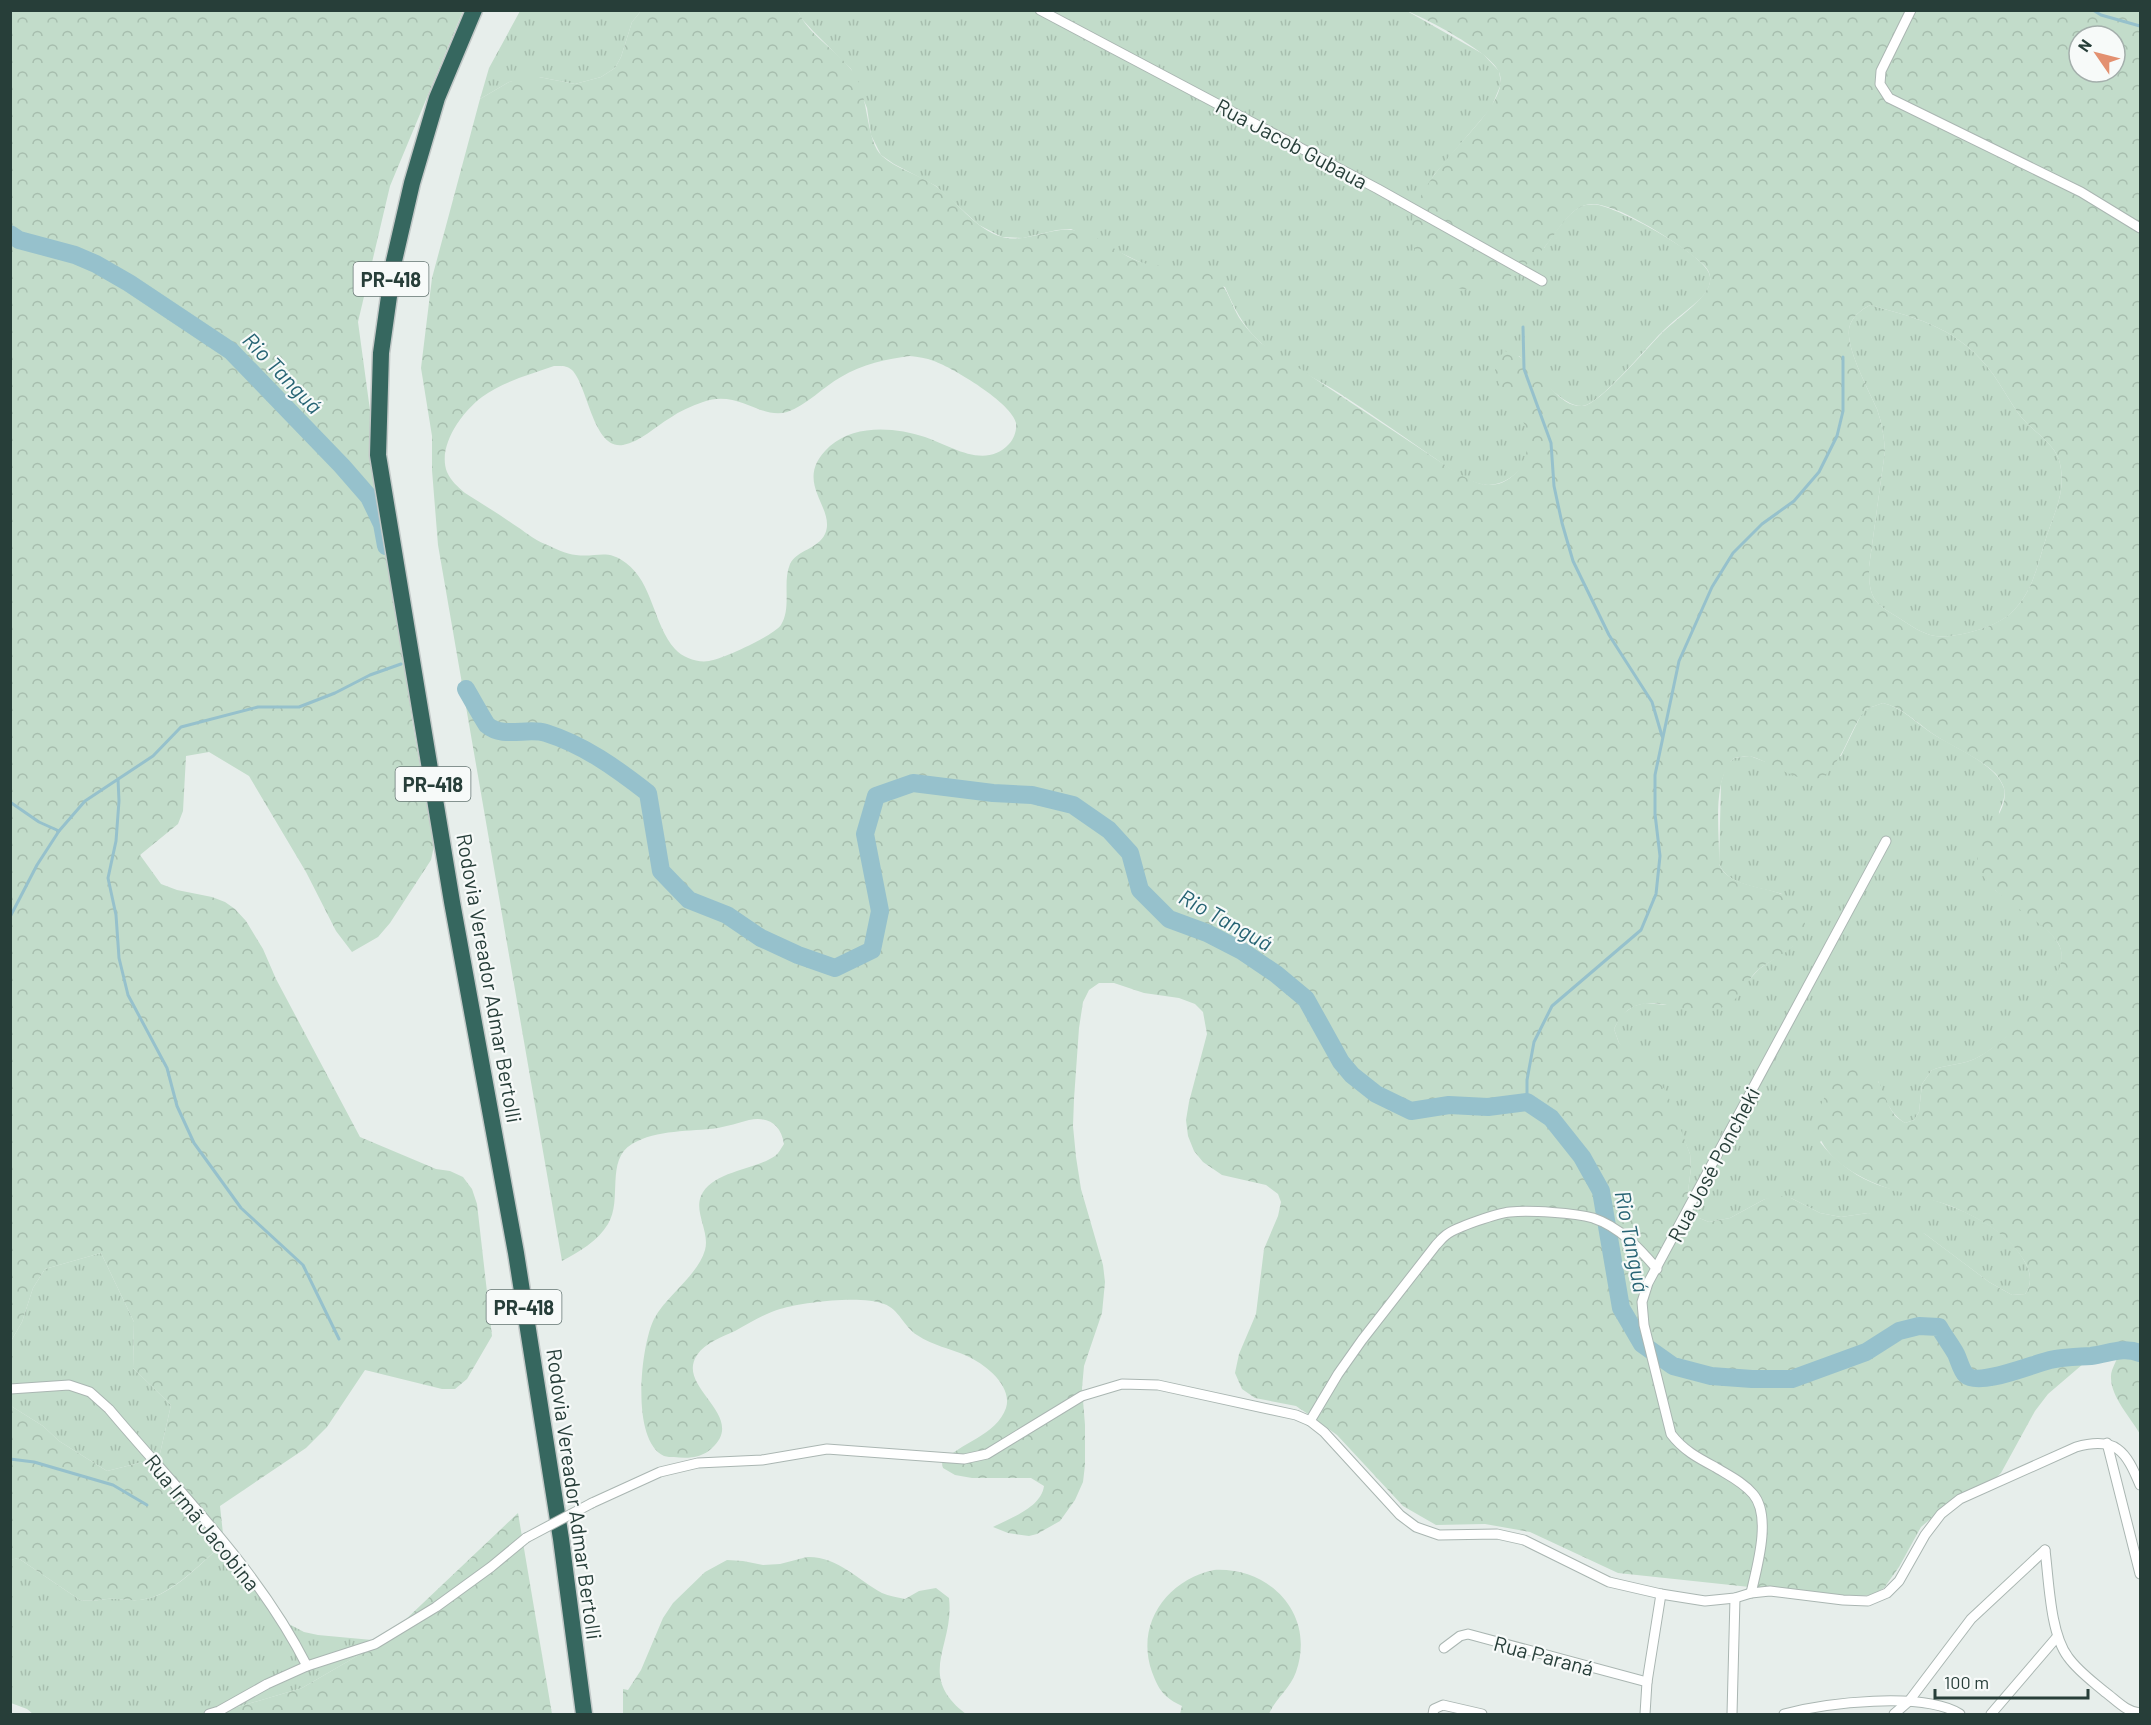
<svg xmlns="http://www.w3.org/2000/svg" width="2151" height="1725" font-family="Barlow,sans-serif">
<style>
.grass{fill:url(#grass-tufts)}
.forest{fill:url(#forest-crowns);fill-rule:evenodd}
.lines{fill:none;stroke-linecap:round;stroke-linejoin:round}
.stream{stroke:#96c1cc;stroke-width:3}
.river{stroke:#96c1cc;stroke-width:18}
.street-casing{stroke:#aab6b2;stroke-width:11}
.highway-casing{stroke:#c3c9c8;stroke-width:19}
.street{stroke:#fff;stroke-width:9}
.highway{stroke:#36675f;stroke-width:16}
.street-bridge-casing{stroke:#aab6b2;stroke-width:11;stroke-linecap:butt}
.street-bridge{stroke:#fff;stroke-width:9}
.labels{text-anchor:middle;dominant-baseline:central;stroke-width:4.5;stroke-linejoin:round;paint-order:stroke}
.shield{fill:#f7faf9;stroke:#657673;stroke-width:1.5}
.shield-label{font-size:20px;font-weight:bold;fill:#273e39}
.street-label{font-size:21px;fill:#273e39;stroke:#f7faf9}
.water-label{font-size:22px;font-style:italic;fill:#276474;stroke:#f7faf9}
</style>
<defs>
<pattern id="grass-tufts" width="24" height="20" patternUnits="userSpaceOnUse" patternTransform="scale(1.5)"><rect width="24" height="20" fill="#c2dcca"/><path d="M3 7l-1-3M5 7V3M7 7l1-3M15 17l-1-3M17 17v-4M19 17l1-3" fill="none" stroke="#a7beae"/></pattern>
<pattern id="forest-crowns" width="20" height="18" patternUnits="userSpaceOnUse" patternTransform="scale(1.5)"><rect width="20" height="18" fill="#c2dcca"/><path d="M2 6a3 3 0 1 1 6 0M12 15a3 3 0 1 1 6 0" fill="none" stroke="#a7beae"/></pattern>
</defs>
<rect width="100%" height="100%" fill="#e7eeeb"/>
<g class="grass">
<path d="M 520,11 L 641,11 L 632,22 L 621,57 L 615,68 L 601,77 L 575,84 L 539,77 L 509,82 L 480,99 L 489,68 Z"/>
<path d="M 798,11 L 1407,11 L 1483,54 L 1499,71 L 1501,84 L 1491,108 L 1434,175 L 1415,209 L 1544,248 C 1554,235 1565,215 1580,207 C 1587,204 1595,204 1602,206 C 1623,211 1709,256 1710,277 C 1711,285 1707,291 1702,297 C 1690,309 1676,318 1664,330 C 1649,344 1599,406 1582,406 C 1559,406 1536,370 1519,356 L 1503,390 C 1512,404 1524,417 1529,433 C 1537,462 1505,493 1477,483 C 1460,478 1444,464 1430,455 C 1400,434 1370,413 1339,393 C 1313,376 1281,363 1259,341 C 1242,325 1234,307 1225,287 L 1142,263 L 1071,229 L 1057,230 L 1023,238 L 1002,237 L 979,225 L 936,186 L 894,164 L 881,155 L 871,135 L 867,108 L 851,69 L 813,31 L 801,18 Z"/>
<path d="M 1870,305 C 1921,319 1960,329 1993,374 C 2002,387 2009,400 2018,413 C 2029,429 2053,441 2059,460 C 2067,488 2056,509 2047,535 C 2038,562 2034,591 2012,612 C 1998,627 1955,639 1935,636 C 1922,634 1910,625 1899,618 C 1891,613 1879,607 1874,598 C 1869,589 1869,578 1869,567 L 1885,451 C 1884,437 1882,423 1877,409 C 1869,390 1843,344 1850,325 C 1854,315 1861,310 1870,305 Z"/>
<path d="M 1883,703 C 1903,708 1916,723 1933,734 C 1953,747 1994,763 2003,786 C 2007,794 2002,804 1999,812 L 1995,890 C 2013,904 2051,926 2060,947 C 2074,981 2001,1049 1972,1060 C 1959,1065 1945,1065 1932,1070 L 1922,1084 L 1919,1112 L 1914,1120 L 1905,1123 C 1889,1113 1885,1098 1878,1081 L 1820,1142 C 1832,1158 1852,1174 1871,1182 C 1886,1189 1904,1191 1920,1196 C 1958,1207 2007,1226 2026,1264 C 2031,1274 2032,1285 2025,1294 L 2012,1295 L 1989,1282 L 1925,1234 L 1868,1213 L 1841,1217 L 1820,1213 L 1791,1198 L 1765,1199 L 1730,1218 L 1709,1222 L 1694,1216 L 1687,1199 L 1691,1168 L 1690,1154 L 1678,1125 L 1619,1043 L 1614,1029 L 1621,1015 L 1634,1006 L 1645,1003 L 1666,1005 L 1750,979 L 1759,969 L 1793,946 L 1782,894 C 1761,887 1728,886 1719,864 L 1721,783 L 1726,766 L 1734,758 L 1750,756 L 1766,762 L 1841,756 L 1861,715 L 1866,709 Z"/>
<path d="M 101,1253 L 134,1322 L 133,1368 L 171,1405 L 159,1458 L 107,1471 L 59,1441 L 43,1426 L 11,1406 L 11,1341 L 22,1322 L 33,1288 L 45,1269 Z"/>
<path d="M 224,1543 L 287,1623 L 304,1632 L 318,1635 L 383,1641 L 302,1688 L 214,1714 L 33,1714 L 27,1709 L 11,1703 L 10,1560 L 18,1558 L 80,1600 C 90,1602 97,1600 107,1599 C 120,1598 133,1602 145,1599 C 173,1595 203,1561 224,1543 Z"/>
</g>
<g class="forest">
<path d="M 11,11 L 463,11 L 390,186 L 358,322 L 412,719 L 434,846 L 431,860 L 390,923 L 378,937 L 352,952 L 336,931 L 306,872 L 249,776 L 209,752 L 186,756 L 183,811 L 178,824 L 140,855 L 161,884 L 177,890 L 212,897 L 225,902 L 235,909 L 246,921 L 263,949 L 276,979 L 360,1137 L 436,1169 L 450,1171 L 463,1177 L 472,1189 L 477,1204 L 492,1336 L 467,1379 L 455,1389 L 442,1389 L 365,1370 L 327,1427 L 306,1448 L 220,1506 L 224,1543 C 203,1561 172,1595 145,1599 C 133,1602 120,1598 107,1599 C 97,1600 90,1602 80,1600 L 18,1558 L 11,1560 L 11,1406 L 43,1426 L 59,1441 L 107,1471 L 159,1458 L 171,1405 L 133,1368 L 134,1322 L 101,1253 L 45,1269 L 33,1288 L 22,1322 L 11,1341 Z"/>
<path d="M 641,11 L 798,11 C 809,37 840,51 855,75 C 869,98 866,141 882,156 C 896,169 918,174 934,185 C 957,200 974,229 1002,237 C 1027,244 1052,225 1078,231 C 1102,236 1120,256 1143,263 C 1165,269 1195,263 1214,277 C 1228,287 1231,305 1240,319 C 1246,328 1253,335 1261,343 L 1451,469 C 1471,481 1489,493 1510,478 C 1517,473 1521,467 1524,459 C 1540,421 1505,408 1496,376 C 1495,372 1495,366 1494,362 L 1505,351 C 1515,354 1523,358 1531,365 C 1545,378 1560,408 1583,406 C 1599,405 1648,347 1661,334 C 1673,321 1709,298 1710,281 C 1712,267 1697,260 1688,252 C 1668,237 1617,204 1592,204 C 1569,205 1557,234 1543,249 C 1512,282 1464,310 1426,269 C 1419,262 1415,253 1413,244 C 1396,177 1516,114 1499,72 C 1492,53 1427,19 1407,11 L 2140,11 L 2140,1434 C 2131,1418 2111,1397 2111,1378 C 2110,1367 2121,1358 2119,1346 L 2109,1344 L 2097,1352 L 2048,1394 L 2035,1411 L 2001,1473 L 1989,1484 L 1934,1516 L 1921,1527 L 1899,1567 L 1884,1588 L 1872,1595 L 1843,1597 L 1618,1573 L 1530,1532 L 1485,1524 L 1436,1525 L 1403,1506 L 1337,1435 L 1305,1412 L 1296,1406 L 1255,1398 L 1242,1389 L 1235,1373 L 1239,1354 L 1256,1314 L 1264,1249 L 1278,1216 L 1281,1202 L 1278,1194 L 1266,1185 L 1222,1175 L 1203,1162 L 1194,1151 L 1188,1136 L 1186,1120 L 1189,1102 L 1207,1034 L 1203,1012 L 1195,1004 L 1179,998 L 1144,993 L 1114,983 L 1099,983 L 1089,990 L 1083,1002 L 1079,1028 L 1074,1099 L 1073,1126 L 1076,1157 L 1081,1189 L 1103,1265 L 1105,1282 L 1102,1313 L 1084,1366 L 1082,1388 L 1085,1425 L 1085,1465 L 1083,1482 L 1075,1500 L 1060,1521 L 1037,1534 L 1029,1536 L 1008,1533 L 993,1527 C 1010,1518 1041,1508 1044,1486 L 1031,1478 L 972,1478 L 955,1475 L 943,1468 L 942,1463 C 960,1442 996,1436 1006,1408 C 1013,1386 985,1364 967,1356 C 950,1348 933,1346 917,1335 C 904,1327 899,1309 884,1304 C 861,1295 804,1302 780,1309 C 764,1314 749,1323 735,1331 C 722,1337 705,1343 697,1355 C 675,1388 748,1415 712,1448 C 702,1458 687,1459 674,1457 C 671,1457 667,1457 664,1456 C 630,1440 641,1345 654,1319 C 667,1295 698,1275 705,1250 C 710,1232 694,1213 701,1196 C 712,1171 755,1170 775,1156 C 779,1153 781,1148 784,1144 C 781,1125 769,1116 749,1120 C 738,1123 728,1126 718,1128 C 690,1132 657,1129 632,1144 C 605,1160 623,1200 608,1224 C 598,1241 579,1252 562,1261 L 438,545 L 432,470 L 432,436 L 421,368 L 432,278 L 480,99 L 509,82 L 526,77 L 539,77 L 575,84 L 601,77 L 615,68 L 621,57 L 632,22 ZM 2079,36 L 2115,36 L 2115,72 L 2079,72 ZM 1870,305 C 1921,319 1960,329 1993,374 C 2002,387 2009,400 2018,413 C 2029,429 2053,441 2059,460 C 2067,488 2056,509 2047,535 C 2038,562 2034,591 2012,612 C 1997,627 1955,639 1935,636 C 1922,634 1910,625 1899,618 C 1891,613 1879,607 1874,598 C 1869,589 1869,578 1869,567 L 1885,451 C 1884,437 1882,423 1877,409 C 1869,390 1843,344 1850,325 C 1854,315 1861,310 1870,305 ZM 910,356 C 918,357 926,358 934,361 C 953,368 1012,403 1016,423 C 1017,430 1014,439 1009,444 C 985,470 951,446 925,437 C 895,427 855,424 830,446 C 790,482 837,507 825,534 C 818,549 797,550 790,564 C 782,583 792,607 781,625 C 773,636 723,659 709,661 C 698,663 683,658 675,649 C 653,624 653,583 626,563 C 607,548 596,558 576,555 C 566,554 554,548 545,544 C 534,540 523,530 513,524 C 497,513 481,503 465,493 C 458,487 451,481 447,472 C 437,446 462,412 482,397 C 502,382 531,374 554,366 C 560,366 567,365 572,370 C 588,386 593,450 623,445 C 640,442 656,426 670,418 C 680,411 691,406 703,402 C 738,389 761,420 787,412 C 807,405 823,387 841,377 C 862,364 887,359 910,356 ZM 1883,703 C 1903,708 1916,722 1933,734 C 1952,747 1977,756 1995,773 C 1998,776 2003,784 2004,788 C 2010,814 1977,835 1977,860 C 1977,864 1980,869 1982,873 C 1990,896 2043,919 2058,943 C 2079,976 2000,1049 1972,1060 C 1959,1065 1945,1065 1932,1070 L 1922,1084 L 1919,1112 L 1914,1120 L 1905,1123 C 1899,1119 1895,1117 1892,1111 C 1883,1098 1874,1053 1851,1068 C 1837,1076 1823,1096 1819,1111 C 1807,1151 1856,1177 1887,1188 C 1907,1195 1928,1198 1948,1205 C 1978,1217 2011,1235 2026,1264 C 2031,1274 2032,1285 2025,1294 L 2012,1295 L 1989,1282 L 1925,1234 L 1897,1217 L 1868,1213 L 1841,1217 L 1820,1213 L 1791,1198 L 1778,1196 L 1765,1199 L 1730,1218 L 1709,1222 L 1694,1216 L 1687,1199 L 1691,1168 L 1690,1154 L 1667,1093 L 1653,1073 L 1619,1043 L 1614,1029 C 1637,980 1678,1018 1717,1009 C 1741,1003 1743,983 1759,969 C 1776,956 1811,945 1804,917 C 1795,879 1732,897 1719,864 C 1720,832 1711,781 1734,758 C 1740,757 1747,756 1753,757 C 1773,763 1808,792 1827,773 C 1846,755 1850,728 1866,709 Z"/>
<path d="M 518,1513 L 552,1714 L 214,1714 L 302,1688 L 383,1641 Z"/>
<path d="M 807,1557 C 837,1556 858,1580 882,1593 C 889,1596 897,1597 905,1599 L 919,1591 L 936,1588 L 949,1598 C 955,1646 915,1675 966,1714 L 623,1714 L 623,1689 L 628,1690 L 641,1670 L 663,1618 L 673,1603 L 705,1572 L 727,1560 L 743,1561 L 763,1565 L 780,1564 Z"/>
<path d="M 1214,1570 C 1271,1567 1316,1615 1296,1672 C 1290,1689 1275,1699 1269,1714 L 1180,1714 L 1182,1706 C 1176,1703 1170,1700 1166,1696 C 1159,1690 1155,1680 1152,1672 C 1135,1624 1167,1580 1214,1570 Z"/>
</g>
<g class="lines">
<g class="stream">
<path d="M 2093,10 L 2101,15 L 2140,26"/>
<path d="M 1523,327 L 1524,369 L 1551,443 L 1554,486 L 1562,523 L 1573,561 L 1609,635 L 1652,702 L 1662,736"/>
<path d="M 118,779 L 119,801 L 116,841 L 108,878 L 116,915 L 119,958 L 128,995 L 167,1068 L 177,1106 L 194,1143 L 241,1208 L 303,1265 L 339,1339"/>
<path d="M 10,802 L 39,822 L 59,831"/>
<path d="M 10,917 L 37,865 L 59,831 L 85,801 L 153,756 L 181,727 L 258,707 L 299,707 L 335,693 L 370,675 L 401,664"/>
<path d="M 1527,1102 L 1527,1080 L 1534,1042 L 1552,1006 L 1641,930 L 1656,894 L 1660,856 L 1655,814 L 1655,775 L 1679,661 L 1712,587 L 1733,553 L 1762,524 L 1794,501 L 1819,472 L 1837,436 L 1843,411 L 1843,357"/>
<path d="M 10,1459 L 34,1462 L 113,1485 L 147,1505"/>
</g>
<g class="river">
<path d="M 10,234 L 19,240 L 75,255 L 96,264 L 129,283 L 231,351 L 342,466 L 369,497 L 382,524 L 386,546"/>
<path d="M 466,689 C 470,696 484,721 487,725 C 503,739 528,727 546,733 C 584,745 616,768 648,793 L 661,871 L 689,900 L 727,915 L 761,938 L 798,955 L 835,968 L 872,950 L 880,911 L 865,834 L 876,796 L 913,783 L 993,793 L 1032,795 L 1073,805 L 1109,830 L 1130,853 L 1140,890 L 1169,919 L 1207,933 L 1242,951 L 1276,974 L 1306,999 L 1341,1062 L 1352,1075 L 1376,1094 L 1411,1111 L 1449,1105 L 1488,1107 L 1527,1102 L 1551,1118 L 1582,1157 L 1601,1191 L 1621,1308 L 1642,1344 L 1673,1366 L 1711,1376 L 1752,1379 L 1792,1379 L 1866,1352 L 1899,1331 L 1919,1326 L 1939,1327 C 1944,1336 1951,1345 1956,1354 C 1959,1360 1961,1370 1966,1375 C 1979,1387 2033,1364 2050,1360 C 2064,1357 2077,1357 2091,1356 C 2109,1354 2122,1346 2140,1353"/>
</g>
<g class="street-casing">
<g id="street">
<path d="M 1040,10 L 1378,189 L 1542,281"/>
<path d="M 1911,10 L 1881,71 L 1880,84 L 1889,98 L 2081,192 L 2140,228"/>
<path d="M 10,1389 L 69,1385 L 90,1392 L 109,1409 C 178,1491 258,1569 307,1666"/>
<path d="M 1310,1421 L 1338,1374 L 1362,1340 L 1436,1245 C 1439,1242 1442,1238 1446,1235 C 1456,1227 1498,1213 1510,1212 C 1530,1210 1575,1213 1593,1218 C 1620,1227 1639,1248 1657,1269"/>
<path d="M 2107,1443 L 2140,1574"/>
<path d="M 592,1503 L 660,1472 L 698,1463 L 762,1460 L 827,1449 L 964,1459 L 987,1454 L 1082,1396 L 1122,1384 L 1158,1385 L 1296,1415 L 1310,1421 L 1324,1432 L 1400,1515 L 1416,1527 L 1439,1535 L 1497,1534 L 1524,1540 L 1609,1582 L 1661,1594 L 1705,1601 L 1735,1598 L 1751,1593 L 1770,1591 L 1843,1600 L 1868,1601 L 1887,1593 L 1899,1581 L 1925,1535 L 1941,1514 L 1960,1499 L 2076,1447 C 2116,1436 2126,1451 2140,1485"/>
<path d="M 2045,1550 C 2049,1581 2050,1633 2068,1657 C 2078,1671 2092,1681 2105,1692 C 2116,1700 2126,1712 2140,1713"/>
<path d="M 1751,1593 C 1757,1567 1772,1516 1753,1494 C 1743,1482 1728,1475 1715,1467 C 1698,1458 1683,1450 1671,1434 L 1644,1325 L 1642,1302 L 1648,1283 L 1886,841"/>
<path d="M 1444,1648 L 1460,1636 L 1468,1634 L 1647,1682"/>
<path d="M 209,1714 L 219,1711 L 267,1684 L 307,1666 L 375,1644 L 436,1607 L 491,1567 L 526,1538"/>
<path d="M 1433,1714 L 1434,1709 L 1443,1705 L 1482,1714"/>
<path d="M 1645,1714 L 1647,1682 L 1661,1594"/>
<path d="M 1732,1714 L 1735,1598"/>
<path d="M 1784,1714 C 1826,1703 1922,1691 1960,1714"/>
<path d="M 1894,1714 L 1909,1701 L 1971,1619 L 2045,1550"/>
<path d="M 1991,1714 L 2057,1637"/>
</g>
</g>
<g class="highway-casing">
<path id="highway" d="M 474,10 L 437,98 L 412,183 L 394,261 L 381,353 L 378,455 L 452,902 L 516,1253 L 561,1539 L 584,1714"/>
</g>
<use href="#street" class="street"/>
<use href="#highway" class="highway"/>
<g class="street-bridge-casing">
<path id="street-bridge" d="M 526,1538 L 592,1503"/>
</g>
<use href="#street-bridge" class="street-bridge"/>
</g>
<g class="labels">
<g class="shield">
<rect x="353.5" y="262" width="75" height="34" rx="4.5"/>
<rect x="395.5" y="767" width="75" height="34" rx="4.5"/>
<rect x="486.5" y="1290" width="75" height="34" rx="4.5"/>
</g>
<g class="shield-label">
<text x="391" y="279">PR-418</text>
<text x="433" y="784">PR-418</text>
<text x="524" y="1307">PR-418</text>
</g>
<g class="street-label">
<text transform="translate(1292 143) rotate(28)">Rua Jacob Gubaua</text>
<text transform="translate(490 978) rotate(80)">Rodovia Vereador Admar Bertolli</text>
<text transform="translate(1713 1164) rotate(-62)">Rua José Poncheki</text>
<text transform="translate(575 1494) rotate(82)">Rodovia Vereador Admar Bertolli</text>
<text transform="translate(203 1522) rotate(51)">Rua Irmã Jacobina</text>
<text transform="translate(1544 1655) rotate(15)">Rua Paraná</text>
</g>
<g class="water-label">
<text transform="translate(283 372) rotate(46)">Rio Tanguá</text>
<text transform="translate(1226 919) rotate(29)">Rio Tanguá</text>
<text transform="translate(1633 1241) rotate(79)">Rio Tanguá</text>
</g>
</g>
<rect width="2151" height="1725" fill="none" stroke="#273e39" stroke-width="24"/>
<g transform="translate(2097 54) rotate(305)"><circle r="28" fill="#f7faf9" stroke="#a4afac" stroke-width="1.5"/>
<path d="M0-4.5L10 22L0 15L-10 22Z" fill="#e39070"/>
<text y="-9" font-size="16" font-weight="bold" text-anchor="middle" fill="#273e39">N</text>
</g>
<path d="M1935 1689v9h153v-9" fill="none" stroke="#273e39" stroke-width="3"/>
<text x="1944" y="1689" font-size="18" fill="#273e39" stroke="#f7faf9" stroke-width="4.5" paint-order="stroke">100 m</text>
</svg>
